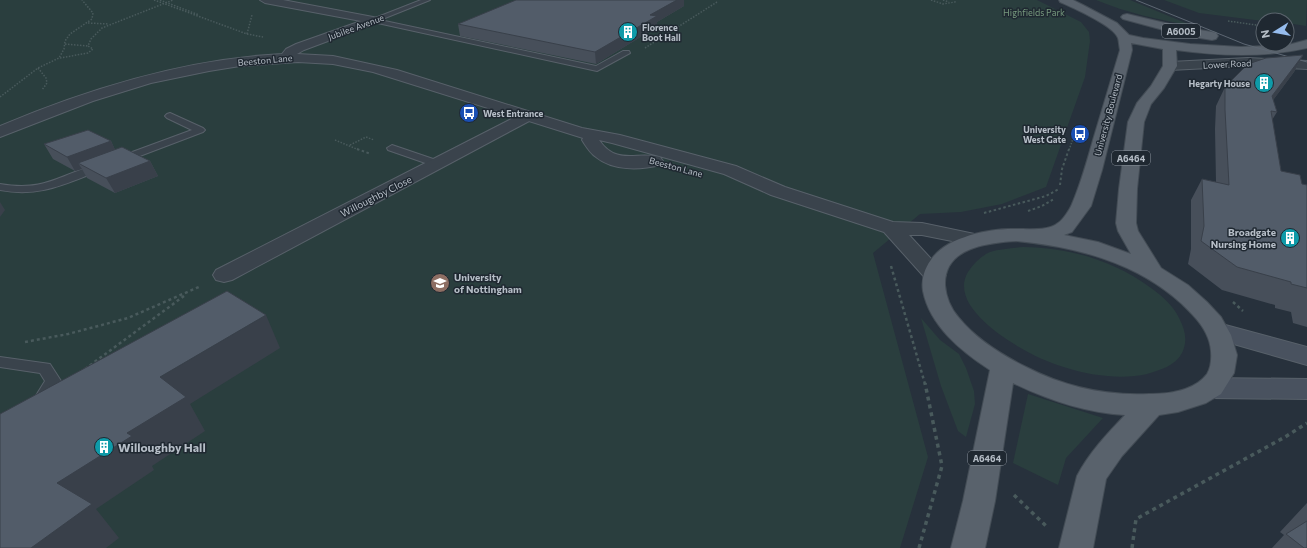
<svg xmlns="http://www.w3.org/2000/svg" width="1307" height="548" font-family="Commissioner,sans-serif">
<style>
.green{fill:#2a3e3e}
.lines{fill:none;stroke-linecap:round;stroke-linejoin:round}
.service-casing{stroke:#58616a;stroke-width:2}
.minor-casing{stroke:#58616a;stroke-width:2}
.tertiary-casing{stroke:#58616a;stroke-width:2}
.secondary-casing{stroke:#58616a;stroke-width:2}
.primary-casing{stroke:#434c55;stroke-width:2}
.path-far3{stroke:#495a5c;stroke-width:1.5;stroke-dasharray:1.5 1.5;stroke-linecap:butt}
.path-far2{stroke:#495a5c;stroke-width:2;stroke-dasharray:2.5 2.5;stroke-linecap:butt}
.path-far1{stroke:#495a5c;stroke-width:2.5;stroke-dasharray:3 3;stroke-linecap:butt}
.path{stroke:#495a5c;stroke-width:3.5;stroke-dasharray:4 4;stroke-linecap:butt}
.service{fill:#3a434c;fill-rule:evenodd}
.minor{fill:#3a434c;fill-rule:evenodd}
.tertiary{fill:#3a434c;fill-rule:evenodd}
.secondary{fill:#49525f;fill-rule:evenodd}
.primary{fill:#59626c;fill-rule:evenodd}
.tram{stroke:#5d6773;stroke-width:1}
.wall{fill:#474f5a}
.shaded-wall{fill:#39404a}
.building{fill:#525c69;stroke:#39404a}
.labels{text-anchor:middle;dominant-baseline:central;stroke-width:3;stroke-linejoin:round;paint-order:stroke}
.far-park-label{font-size:9px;fill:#779a7e;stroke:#1f2831}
.far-street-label{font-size:9px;fill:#b6bec7;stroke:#1f2831}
.far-poi-label{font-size:9px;font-weight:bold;fill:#b6bec7;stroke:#1f2831;text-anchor:start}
.shield{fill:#1f2831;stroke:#89919a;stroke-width:1}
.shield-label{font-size:9px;font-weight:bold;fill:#b6bec7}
.street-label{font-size:10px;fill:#b6bec7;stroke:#1f2831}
.poi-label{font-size:10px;font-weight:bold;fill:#b6bec7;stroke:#1f2831;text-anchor:end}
.near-poi-label{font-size:12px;font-weight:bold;fill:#b6bec7;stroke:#1f2831;text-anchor:start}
</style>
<rect width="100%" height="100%" fill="#27313c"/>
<g class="green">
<path d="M 0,0 L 1037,0 L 1081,22 L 1089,32 L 1090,41 L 1085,77 L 1046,187 L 1002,204 L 961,212 L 920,214 L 873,253 L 928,457 L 900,548 L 0,548 Z"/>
<path d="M 1096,0 L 1130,0 L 1193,26 C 1160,20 1127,13 1096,0 Z"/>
<path d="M 1164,0 L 1307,0 L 1306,26 L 1287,23 L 1287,20 L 1263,21 L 1199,13 Z"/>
<path d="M 1023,247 C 1070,248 1113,260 1151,288 C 1162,296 1173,305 1179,318 C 1185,329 1188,341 1182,353 C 1175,366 1160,370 1147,374 C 1107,383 1053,368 1019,347 C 997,334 950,302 968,272 C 974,263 981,256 990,252 C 1000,249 1013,248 1023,247 Z"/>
<path d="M 921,318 L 940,340 L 959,354 L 966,368 L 974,391 L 975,404 L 966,437 L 958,431 L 941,386 Z"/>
<path d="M 1028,394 L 1103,418 L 1066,458 L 1058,485 L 1013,463 Z"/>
</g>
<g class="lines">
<g class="service-casing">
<g id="service">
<path d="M 421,0 L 430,0 L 380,20 L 596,66 L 623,51 L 629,51 L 630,53 L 597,71 L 373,22 L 370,20 Z"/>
<path d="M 170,113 L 203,128 L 205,130 L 203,132 L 124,162 L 116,162 L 115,160 L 116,158 L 192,130 L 167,118 L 165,116 L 167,114 Z"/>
<path d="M 392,145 L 442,162 L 443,164 L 438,167 L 434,166 L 388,150 L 387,148 Z"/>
<path d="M 100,164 L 104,165 L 105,167 L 104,169 C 66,183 41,198 0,190 L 0,184 C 47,192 59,174 100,164 Z"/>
<path d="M 0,357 L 50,364 L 61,381 L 46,406 L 40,408 L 34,406 L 32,402 L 45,381 L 40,373 L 0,367 Z"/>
</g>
</g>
<g class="minor-casing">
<g id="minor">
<path d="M 1248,58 L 1307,61 L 1307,69 L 1248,66 L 1170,70 L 1165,69 L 1163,66 L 1165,63 L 1170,62 Z"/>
<path d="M 528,111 L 533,113 L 536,116 L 533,119 L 232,280 L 224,282 L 216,280 L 213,275 L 216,270 L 523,113 Z"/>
</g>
</g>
<g class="tertiary-casing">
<path id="tertiary" d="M 260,0 L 283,0 L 373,17 L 377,18 L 379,20 L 376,23 L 304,50 L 297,54 L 333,56 L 397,70 L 582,128 L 620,135 L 736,166 L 785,187 L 893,222 L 922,223 L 984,236 L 987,240 L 984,244 L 977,246 L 922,235 L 909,235 L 946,275 L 943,280 L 935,282 L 927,280 L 884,232 L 771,195 L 724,174 L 612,143 L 599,140 C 617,166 636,151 660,157 L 663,161 L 660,165 C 640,170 613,171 596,157 C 590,153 586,146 582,140 L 583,138 L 373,72 L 333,64 L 298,62 L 240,66 L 209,71 L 151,83 L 93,101 L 0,137 L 0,126 C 90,88 185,59 282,54 L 286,49 L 296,44 L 361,21 L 265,3 Z"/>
</g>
<g class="secondary-casing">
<g id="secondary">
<path d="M 1218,323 L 1307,347 L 1307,365 L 1209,337 L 1206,331 L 1209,325 Z"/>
<path d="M 1210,378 L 1307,379 L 1307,399 L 1210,398 L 1201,395 L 1197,388 L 1201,381 Z"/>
</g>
</g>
<g class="primary-casing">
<g id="primary">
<path d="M 1059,0 L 1073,0 L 1083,5 L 1117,23 L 1129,35 L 1143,38 L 1190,44 L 1241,47 L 1288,45 L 1307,40 L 1307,48 C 1264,58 1220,56 1176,50 L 1177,66 L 1164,88 L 1151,104 L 1144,122 L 1137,189 L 1136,223 L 1138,231 L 1161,268 L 1188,285 L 1207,302 L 1221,317 L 1231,335 L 1237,355 L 1234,373 L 1221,394 L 1206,403 L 1178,412 L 1159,415 L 1122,456 L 1106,479 L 1093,548 L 1059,548 L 1077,476 C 1089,453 1107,434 1125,415 C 1087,413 1048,400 1013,383 L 995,501 L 985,548 L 951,548 L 963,501 L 990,370 C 961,351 930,326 923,291 C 921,278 925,267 933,257 C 950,236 991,228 1017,229 C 1028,229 1049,231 1058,223 C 1063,220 1070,209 1072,204 C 1081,183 1087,161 1093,140 C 1102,110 1111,80 1120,50 C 1119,46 1119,41 1118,38 C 1113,25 1073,8 1060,2 ZM 1131,43 L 1163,49 L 1163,66 L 1151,86 L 1137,103 L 1128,122 L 1119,189 L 1116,223 L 1118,231 L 1131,254 L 1098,242 L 1064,235 L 1072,232 L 1091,206 L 1102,170 L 1132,50 ZM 1016,241 C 1077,247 1136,262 1182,304 C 1192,314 1203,324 1208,338 C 1212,348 1213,364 1207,374 C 1194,391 1169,394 1149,394 C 1106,396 1065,387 1026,367 C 1002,355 976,339 959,318 C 951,309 946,297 945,285 C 944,247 988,243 1016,241 Z"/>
<path d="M 1127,14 L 1182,27 L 1212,32 L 1216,33 L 1218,36 L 1216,39 L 1212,40 L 1182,35 L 1123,19 L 1121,17 L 1123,15 Z"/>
</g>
</g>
<g class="path-far3">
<path d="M 154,0 L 247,34 L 263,37"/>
<path d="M 160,0 L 199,15"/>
<path d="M 931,0 L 943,4 L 955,2 L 955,0"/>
<path d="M 943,0 L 949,2"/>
<path d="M 1228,21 L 1263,26"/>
<path d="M 88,23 L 109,24"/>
<path d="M 655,25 L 674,29"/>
<path d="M 247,34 L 252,15"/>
<path d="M 65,44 L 88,46"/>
<path d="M 645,48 L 717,2"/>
<path d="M 60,58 L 88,53 L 93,49 L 88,46 L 91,39 L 102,28 L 173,0"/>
<path d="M 38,68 L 46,78 L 47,83 L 42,90"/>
<path d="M 0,97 L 38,68 L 59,58 L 64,49 L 65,41 L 70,34 L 92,19 L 93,13 L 82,0"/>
<path d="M 335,140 L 359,150"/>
<path d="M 350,145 L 366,137 L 374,140"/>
<path d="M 1069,150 L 1074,136"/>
</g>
<g class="path-far2">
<path d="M 357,149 L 371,154"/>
<path d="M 1060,185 L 1062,169 L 1069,149"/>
<path d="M 1028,211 L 1042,206 L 1054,199"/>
<path d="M 984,213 L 1046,196 L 1059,189"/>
</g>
<g class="path-far1">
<path d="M 891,266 L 925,384"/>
<path d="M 1233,302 L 1243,311"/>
<path d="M 25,342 L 68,334 L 128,318 L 201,286"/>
<path d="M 85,369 L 184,296"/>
</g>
<g class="path">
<path d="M 1014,495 L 1046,526"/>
<path d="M 919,548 L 942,466 L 925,383"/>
<path d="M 1132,548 L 1136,519 L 1285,437 L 1307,423"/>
</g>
<use href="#service" class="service"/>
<use href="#minor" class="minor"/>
<use href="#tertiary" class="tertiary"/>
<use href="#secondary" class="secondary"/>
<use href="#primary" class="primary"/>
<path class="tram" d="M 1136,0 L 1244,44 L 1307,62"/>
</g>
<g class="wall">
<path d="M 684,6 L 657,22 L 657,27 L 596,64 L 460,36 L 458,24 Z"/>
<path d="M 1303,55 L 1294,72 L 1273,100 L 1277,112 L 1272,120 L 1281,171 L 1302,184 L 1307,185 L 1307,327 L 1293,323 L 1291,312 L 1275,308 L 1275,305 L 1222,290 L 1188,264 L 1191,249 L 1191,200 L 1202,179 L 1216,182 L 1215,129 L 1216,106 L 1225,87 Z"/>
<path d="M 111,141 L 115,150 L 150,161 L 158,176 L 115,193 L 87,178 L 82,169 L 75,171 L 53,159 L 44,144 Z"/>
<path d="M 1307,503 L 1307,548 L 1272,548 L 1284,535 L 1280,532 Z"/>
</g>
<g class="shaded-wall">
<path d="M 677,0 L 684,0 L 684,6 L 657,22 L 657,27 L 596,64 L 595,52 L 650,15 Z"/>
<path d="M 1303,55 L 1294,72 L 1262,115 L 1272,96 Z"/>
<path d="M 111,141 L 118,156 L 78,163 L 82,169 L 75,171 L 67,157 Z"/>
<path d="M 150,161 L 158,176 L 115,193 L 106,178 Z"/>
<path d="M 0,202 L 5,210 L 0,217 Z"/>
<path d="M 266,315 L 280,348 L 190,404 L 205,431 L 152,466 L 154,470 L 96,509 L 119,538 L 106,548 L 31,548 L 57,483 L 127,433 L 160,377 Z"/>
</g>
<g class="building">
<path d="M 516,0 L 677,0 L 650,15 L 657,16 L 595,52 L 458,24 Z"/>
<path d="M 1303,55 L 1272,96 L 1277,112 L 1271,111 L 1281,171 L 1300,175 L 1302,184 L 1307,185 L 1307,288 L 1291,284 L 1291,282 L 1237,267 L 1201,241 L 1204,226 L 1202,179 L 1229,185 L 1225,110 L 1225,87 L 1248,64 L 1266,58 Z"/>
<path d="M 88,130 L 111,141 L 67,157 L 44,144 Z"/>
<path d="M 122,147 L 150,161 L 106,178 L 78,163 Z"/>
<path d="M 227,291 L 266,315 L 160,377 L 186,397 L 127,433 L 132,436 L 57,483 L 92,504 L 31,548 L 0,548 L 0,414 Z"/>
<path d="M 1307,521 L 1307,548 L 1304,548 L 1286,534 Z"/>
</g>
<defs>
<g id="building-disc" transform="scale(1)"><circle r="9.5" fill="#0f9aa8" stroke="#1f2831"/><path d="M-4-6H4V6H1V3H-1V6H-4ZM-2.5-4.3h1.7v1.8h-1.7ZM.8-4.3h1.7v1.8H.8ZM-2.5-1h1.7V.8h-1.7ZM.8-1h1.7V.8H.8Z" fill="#fff"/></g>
<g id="bus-disc" transform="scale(1)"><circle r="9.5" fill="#1a4fb4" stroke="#1f2831"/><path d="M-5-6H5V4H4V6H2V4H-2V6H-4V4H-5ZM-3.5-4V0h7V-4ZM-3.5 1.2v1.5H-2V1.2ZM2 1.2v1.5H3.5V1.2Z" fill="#fff"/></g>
<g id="university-disc" transform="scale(1)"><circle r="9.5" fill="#8d6e63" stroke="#1f2831"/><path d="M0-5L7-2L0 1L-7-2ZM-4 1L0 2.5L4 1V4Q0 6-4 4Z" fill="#fff"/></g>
</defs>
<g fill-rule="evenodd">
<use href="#building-disc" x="628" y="32"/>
<use href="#building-disc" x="1264" y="83"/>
<use href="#bus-disc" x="469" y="113"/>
<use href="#bus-disc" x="1080" y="134"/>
<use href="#building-disc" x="1290" y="238"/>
<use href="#university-disc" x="440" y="283"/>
<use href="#building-disc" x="104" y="447"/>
</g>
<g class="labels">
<g class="far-park-label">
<text x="1034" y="12">Highfields Park</text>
</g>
<g class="far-street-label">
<text transform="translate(356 27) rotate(-20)">Jubilee Avenue</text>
<text transform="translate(265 60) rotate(-5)">Beeston Lane</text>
<text transform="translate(1227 64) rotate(-3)">Lower Road</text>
<text transform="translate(1108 115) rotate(-75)">University Boulevard</text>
<text transform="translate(676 167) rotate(15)">Beeston Lane</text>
</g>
<g class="far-poi-label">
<text x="642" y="27">Florence<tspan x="642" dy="10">Boot Hall</tspan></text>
<text x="1250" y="83" text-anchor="end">Hegarty House</text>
<text x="483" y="113">West Entrance</text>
<text x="1066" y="129" text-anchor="end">University<tspan x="1066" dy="10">West Gate</tspan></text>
</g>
<g class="shield">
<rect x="1162" y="24" width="38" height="14" rx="3"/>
<rect x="1112" y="151" width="38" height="14" rx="3"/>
<rect x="968" y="451" width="38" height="14" rx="3"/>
</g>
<g class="shield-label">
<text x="1181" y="31">A6005</text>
<text x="1131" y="158">A6464</text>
<text x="987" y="458">A6464</text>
</g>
<g class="street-label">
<text transform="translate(376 196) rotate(-27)">Willoughby Close</text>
</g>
<g class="poi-label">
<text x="1276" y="232">Broadgate<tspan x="1276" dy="12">Nursing Home</tspan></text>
<text x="454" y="277" text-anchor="start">University<tspan x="454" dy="12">of Nottingham</tspan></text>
</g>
<g class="near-poi-label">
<text x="118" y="447">Willoughby Hall</text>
</g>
</g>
<g transform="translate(1275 32) rotate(259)"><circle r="19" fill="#1f2831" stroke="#5b646d"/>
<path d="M0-3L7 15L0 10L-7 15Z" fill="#96bced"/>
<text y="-6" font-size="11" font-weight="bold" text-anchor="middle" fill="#b6bec7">N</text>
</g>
</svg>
